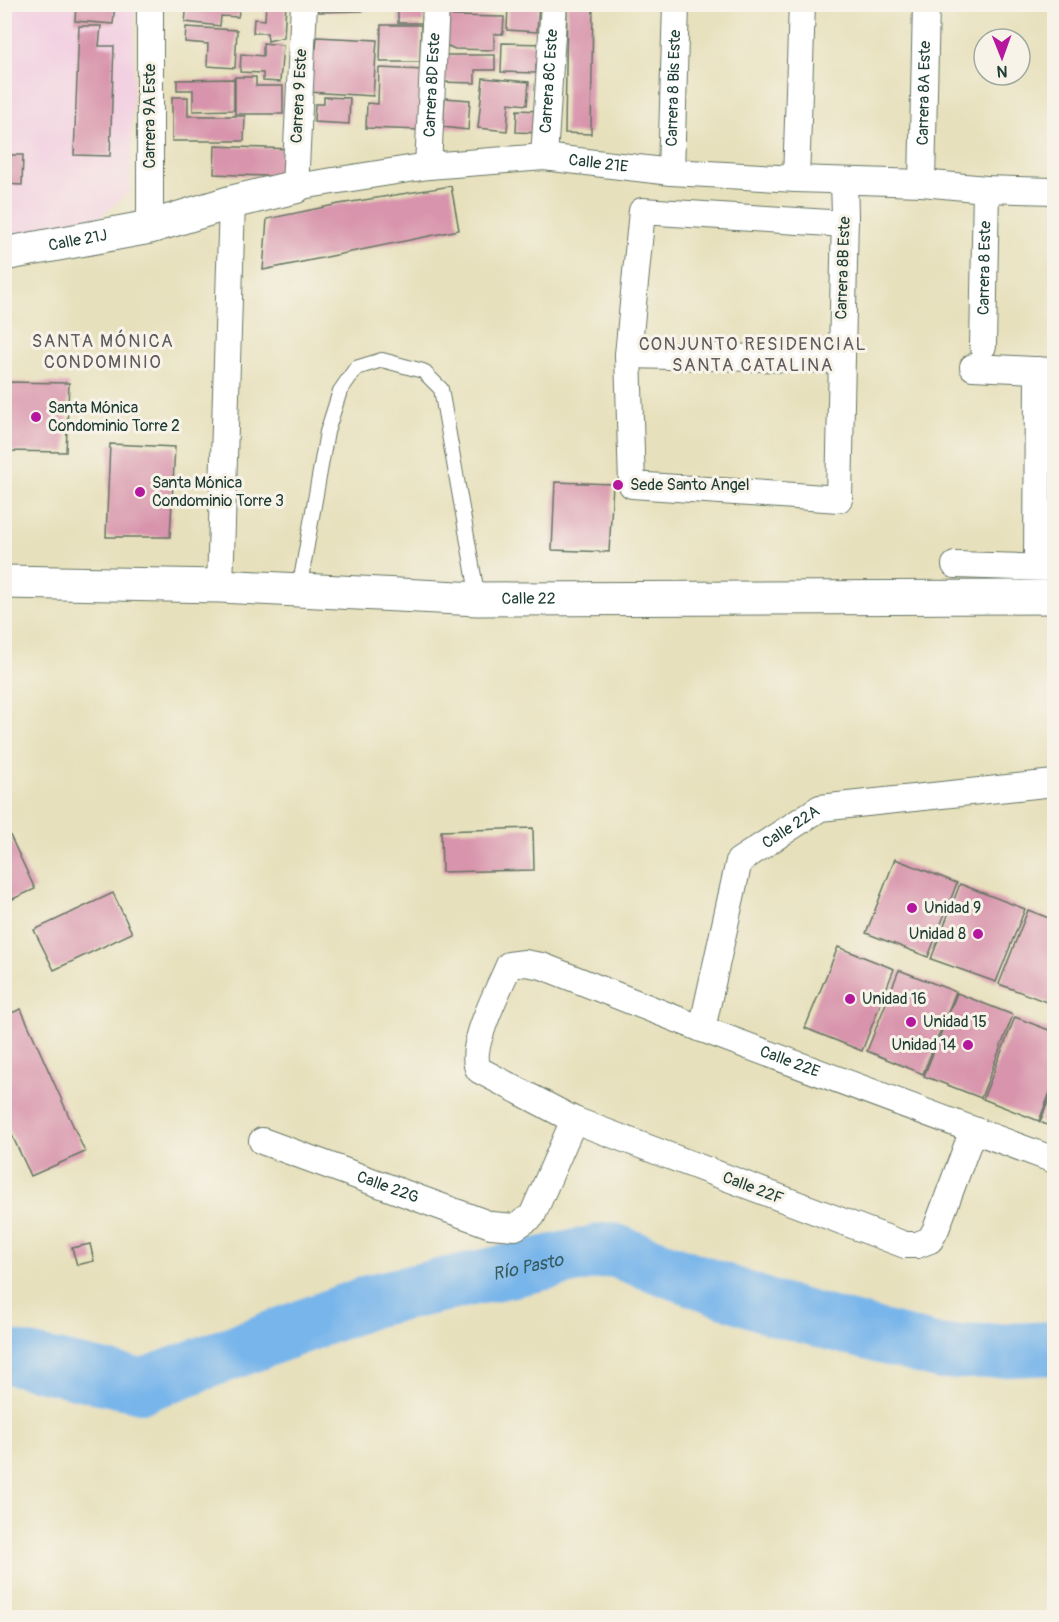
<svg xmlns="http://www.w3.org/2000/svg" width="1059" height="1622" font-family="Pangolin,sans-serif">
<style>
.built{fill:#f2cfe1}
.lines{fill:none;stroke-linecap:round;stroke-linejoin:round}
.river{stroke:#78b5ea;stroke-width:54}
.building{fill:#d894ac}
.lane-casing{stroke:#657664;stroke-width:16}
.street-casing{stroke:#657664;stroke-width:28}
.secondary-casing{stroke:#657664;stroke-width:35}
.lane{stroke:#fff;stroke-width:14}
.street{stroke:#fff;stroke-width:26}
.secondary{stroke:#fff;stroke-width:33}
.poi-dot{fill:#b5179e;stroke:#f7f3e8;stroke-width:2}
.labels{text-anchor:middle;dominant-baseline:central;stroke-width:6;stroke-linejoin:round;paint-order:stroke}
.street-label{font-size:16px;fill:#1f3d34;stroke:#f7f3e8}
.poi-label{font-size:16px;fill:#1f3d34;stroke:#f7f3e8;text-anchor:start}
.neighbourhood-label{font-size:18px;letter-spacing:1.5px;fill:#605b5e;stroke:#f7f3e8}
.water-label{font-size:18px;font-style:italic;fill:#355b62;stroke:#f7f3e8}
</style>
<rect width="100%" height="100%" fill="#f7f3e8"/>
<filter id="ink" filterUnits="userSpaceOnUse"><feTurbulence type="fractalNoise" baseFrequency=".0167" numOctaves="2"/><feDisplacementMap in="SourceGraphic" scale="12" xChannelSelector="R" yChannelSelector="G"/><feConvolveMatrix kernelMatrix="1 2 1 2 8 2 1 2 1" color-interpolation-filters="sRGB"/></filter>
<filter id="wash" filterUnits="userSpaceOnUse"><feTurbulence type="fractalNoise" baseFrequency=".008" numOctaves="4" result="noise"/><feDisplacementMap in="SourceGraphic" scale="24" xChannelSelector="R" yChannelSelector="G"/><feGaussianBlur stdDeviation="1.35" result="paint"/><feColorMatrix in="noise" values="0 0 0 0 0 0 0 0 0 0 0 0 0 0 0 0 0 1.4 0 .05"/><feComposite in="paint" operator="in"/></filter>
<g filter="url(#wash)">
<rect width="100%" height="100%" fill="#e7e0bc"/>
<path class="built" d="M 5,5 L 136,5 L 130,191 L 91,225 L 5,240 Z"/>
<g class="lines">
<path class="river" id="s1" d="M 4,1356 L 142,1386 L 374,1300 L 610,1249 L 772,1308 L 942,1353 L 1054,1348"/>
</g>
<g id="blocks">
<g class="building">
<path d="M 76,4 L 115,4 L 113,24 L 75,21 Z"/>
<path d="M 187,4 L 240,7 L 238,17 L 221,16 L 220,26 L 185,22 Z"/>
<path d="M 266,4 L 286,4 L 284,37 L 268,41 L 267,33 L 253,33 L 254,19 L 265,20 Z"/>
<path d="M 318,4 L 363,4 L 363,11 L 318,12 Z"/>
<path d="M 367,4 L 423,4 L 423,23 L 398,23 L 398,9 L 367,9 Z"/>
<path d="M 445,4 L 453,16 L 504,17 L 503,34 L 494,34 L 494,50 L 455,49 L 434,40 Z"/>
<path d="M 508,4 L 539,4 L 537,32 L 507,30 Z"/>
<path d="M 567,4 L 593,4 L 591,134 L 565,133 Z"/>
<path d="M 381,25 L 421,25 L 420,62 L 380,62 Z"/>
<path d="M 79,26 L 101,26 L 99,46 L 114,46 L 110,156 L 74,155 Z"/>
<path d="M 186,27 L 237,30 L 235,68 L 207,66 L 208,44 L 185,42 Z"/>
<path d="M 317,37 L 377,40 L 373,96 L 308,92 L 310,53 L 316,48 Z"/>
<path d="M 263,43 L 283,45 L 280,82 L 263,81 L 263,73 L 240,72 L 241,54 L 263,56 Z"/>
<path d="M 502,43 L 545,44 L 544,65 L 536,65 L 536,73 L 501,72 Z"/>
<path d="M 438,55 L 495,55 L 495,70 L 475,70 L 475,83 L 438,82 Z"/>
<path d="M 379,68 L 425,70 L 422,130 L 366,128 L 367,103 L 378,104 Z"/>
<path d="M 235,77 L 256,77 L 256,86 L 283,86 L 283,114 L 235,114 Z"/>
<path d="M 483,78 L 529,82 L 527,105 L 509,103 L 507,131 L 478,128 Z"/>
<path d="M 234,79 L 234,110 L 193,111 L 193,90 L 177,90 L 177,80 Z"/>
<path d="M 172,97 L 188,97 L 188,116 L 245,116 L 244,141 L 172,141 Z"/>
<path d="M 324,97 L 350,98 L 349,124 L 314,122 L 315,104 L 324,104 Z"/>
<path d="M 445,98 L 470,100 L 468,130 L 443,127 Z"/>
<path d="M 517,110 L 540,111 L 539,133 L 516,132 Z"/>
<path d="M 215,146 L 291,149 L 290,177 L 214,174 Z"/>
<path d="M 4,155 L 23,155 L 22,185 L 4,184 Z"/>
<path d="M 451,186 L 459,230 L 263,270 L 267,219 L 339,204 Z"/>
<path d="M 4,382 L 69,383 L 66,452 L 4,451 Z"/>
<path d="M 110,444 L 175,447 L 170,537 L 106,537 Z"/>
<path d="M 555,482 L 613,484 L 609,552 L 552,550 Z"/>
<path d="M 533,828 L 534,870 L 442,872 L 441,831 Z"/>
<path d="M 8,831 L 35,889 L 4,903 L 4,832 Z"/>
<path d="M 895,859 L 957,883 L 928,957 L 866,933 Z"/>
<path d="M 960,884 L 1025,909 L 996,982 L 931,959 Z"/>
<path d="M 113,893 L 132,933 L 54,970 L 34,930 Z"/>
<path d="M 1028,910 L 1054,920 L 1054,1005 L 999,984 Z"/>
<path d="M 838,947 L 894,969 L 862,1051 L 805,1028 Z"/>
<path d="M 899,970 L 956,992 L 923,1074 L 867,1051 Z"/>
<path d="M 957,993 L 1013,1015 L 981,1098 L 924,1076 Z"/>
<path d="M 21,1009 L 85,1152 L 31,1176 L 4,1118 L 4,1016 Z"/>
<path d="M 1015,1017 L 1054,1032 L 1054,1082 L 1039,1121 L 983,1099 Z"/>
<path d="M 1054,1087 L 1054,1128 L 1040,1122 Z"/>
<path d="M 90,1244 L 94,1261 L 77,1265 L 72,1248 Z"/>
</g>
</g>
</g>
<g filter="url(#ink)">
<use href="#blocks" fill-opacity="0" stroke="#657664" stroke-width="1.5"/>
<g class="lines">
<g class="lane-casing">
<path id="lane" d="M 299,590 L 327,432 L 340,391 L 356,368 L 382,360 L 423,371 L 441,389 L 478,599"/>
</g>
<g class="street-casing">
<g id="street">
<path d="M 150,4 L 150,227"/>
<path id="s2" d="M 304,4 L 295,187 L 428,166 L 544,157 L 671,172 L 796,179 L 922,183 L 986,189 L 1054,191"/>
<path id="s3" d="M 544,157 L 554,4"/>
<path id="s4" d="M 428,166 L 436,4"/>
<path id="s5" d="M 671,172 L 676,4"/>
<path d="M 796,179 L 802,4"/>
<path d="M 844,181 L 845,215 L 839,499 L 632,485 L 628,355 L 642,211 L 845,224"/>
<path id="s6" d="M 922,183 L 926,4"/>
<path id="s7" d="M 983,346 L 986,189"/>
<path d="M 628,355 L 841,360"/>
<path d="M 973,367 L 1053,371"/>
<path d="M 955,565 L 1054,568"/>
<path d="M 1037,567 L 1038,370"/>
<path d="M 220,586 L 232,202"/>
<path id="s8" d="M 702,1029 L 739,861 L 820,808 L 1054,783"/>
<path id="s9" d="M 973,1130 L 936,1229 L 930,1240 L 917,1245 L 905,1245 L 574,1120 L 479,1070 C 466,1050 500,987 509,965 L 525,963 L 542,966 L 702,1029 L 1054,1160"/>
<path id="s10" d="M 262,1141 L 491,1225 L 515,1227 L 532,1216 L 574,1120"/>
</g>
</g>
<g class="secondary-casing">
<g id="secondary">
<path id="s11" d="M 4,254 L 150,227 L 232,202 L 295,187"/>
<path id="s12" d="M 4,582 L 220,586 L 478,599 L 1054,597"/>
</g>
</g>
<use href="#lane" class="lane"/>
<use href="#street" class="street"/>
<use href="#secondary" class="secondary"/>
</g>
</g>
<g class="poi-dot">
<circle cx="36" cy="417" r="6"/>
<circle cx="618" cy="485" r="6"/>
<circle cx="140" cy="492" r="6"/>
<circle cx="912" cy="908" r="6"/>
<circle cx="978" cy="934" r="6"/>
<circle cx="850" cy="999" r="6"/>
<circle cx="911" cy="1022" r="6"/>
<circle cx="968" cy="1045" r="6"/>
</g>
<g class="labels">
<g class="street-label">
<text stroke="none"><textPath href="#s3" startOffset="76">Carrera 8C Este</textPath></text>
<text stroke="none"><textPath href="#s4" startOffset="81">Carrera 8D Este</textPath></text>
<text stroke="none"><textPath href="#s5" startOffset="84">Carrera 8 Bis Este</textPath></text>
<text stroke="none"><textPath href="#s6" startOffset="90">Carrera 8A Este</textPath></text>
<text transform="translate(299 96) rotate(-87)">Carrera 9 Este</text>
<text transform="translate(150 116) rotate(-90)">Carrera 9A Este</text>
<text stroke="none"><textPath href="#s2" startOffset="489">Calle 21E</textPath></text>
<text stroke="none"><textPath href="#s11" startOffset="75">Calle 21J</textPath></text>
<text stroke="none"><textPath href="#s7" startOffset="78">Carrera 8 Este</textPath></text>
<text transform="translate(843 268) rotate(-88)">Carrera 8B Este</text>
<text stroke="none"><textPath href="#s12" startOffset="525">Calle 22</textPath></text>
<text stroke="none"><textPath href="#s8" startOffset="234">Calle 22A</textPath></text>
<text stroke="none"><textPath href="#s9" startOffset="1016">Calle 22E</textPath></text>
<text stroke="none"><textPath href="#s10" startOffset="134">Calle 22G</textPath></text>
<text transform="translate(753 1188) rotate(21)">Calle 22F</text>
</g>
<g class="poi-label">
<text x="48" y="408">Santa Mónica<tspan x="48" dy="18">Condominio Torre 2</tspan></text>
<text x="152" y="483">Santa Mónica<tspan x="152" dy="18">Condominio Torre 3</tspan></text>
<text x="630" y="485">Sede Santo Angel</text>
<text x="924" y="908">Unidad 9</text>
<text x="966" y="934" text-anchor="end">Unidad 8</text>
<text x="862" y="999">Unidad 16</text>
<text x="923" y="1022">Unidad 15</text>
<text x="956" y="1045" text-anchor="end">Unidad 14</text>
</g>
<g class="neighbourhood-label">
<text x="103" y="341">SANTA MÓNICA<tspan x="103" dy="21">CONDOMINIO</tspan></text>
<text x="753" y="344">CONJUNTO RESIDENCIAL<tspan x="753" dy="21">SANTA CATALINA</tspan></text>
</g>
<g class="water-label">
<text stroke="none"><textPath href="#s1" startOffset="546">Río Pasto</textPath></text>
</g>
</g>
<rect width="1059" height="1622" fill="none" stroke="#f7f3e8" stroke-width="24"/>
<g transform="translate(1002 57) rotate(179)"><circle r="28" fill="#f7f3e8" stroke="#a1aaa0" stroke-width="1.5"/>
<path d="M0-4.5L10 22L0 15L-10 22Z" fill="#b5179e"/>
<text y="-9" font-size="16" font-weight="bold" text-anchor="middle" fill="#1f3d34">N</text>
</g>
</svg>
